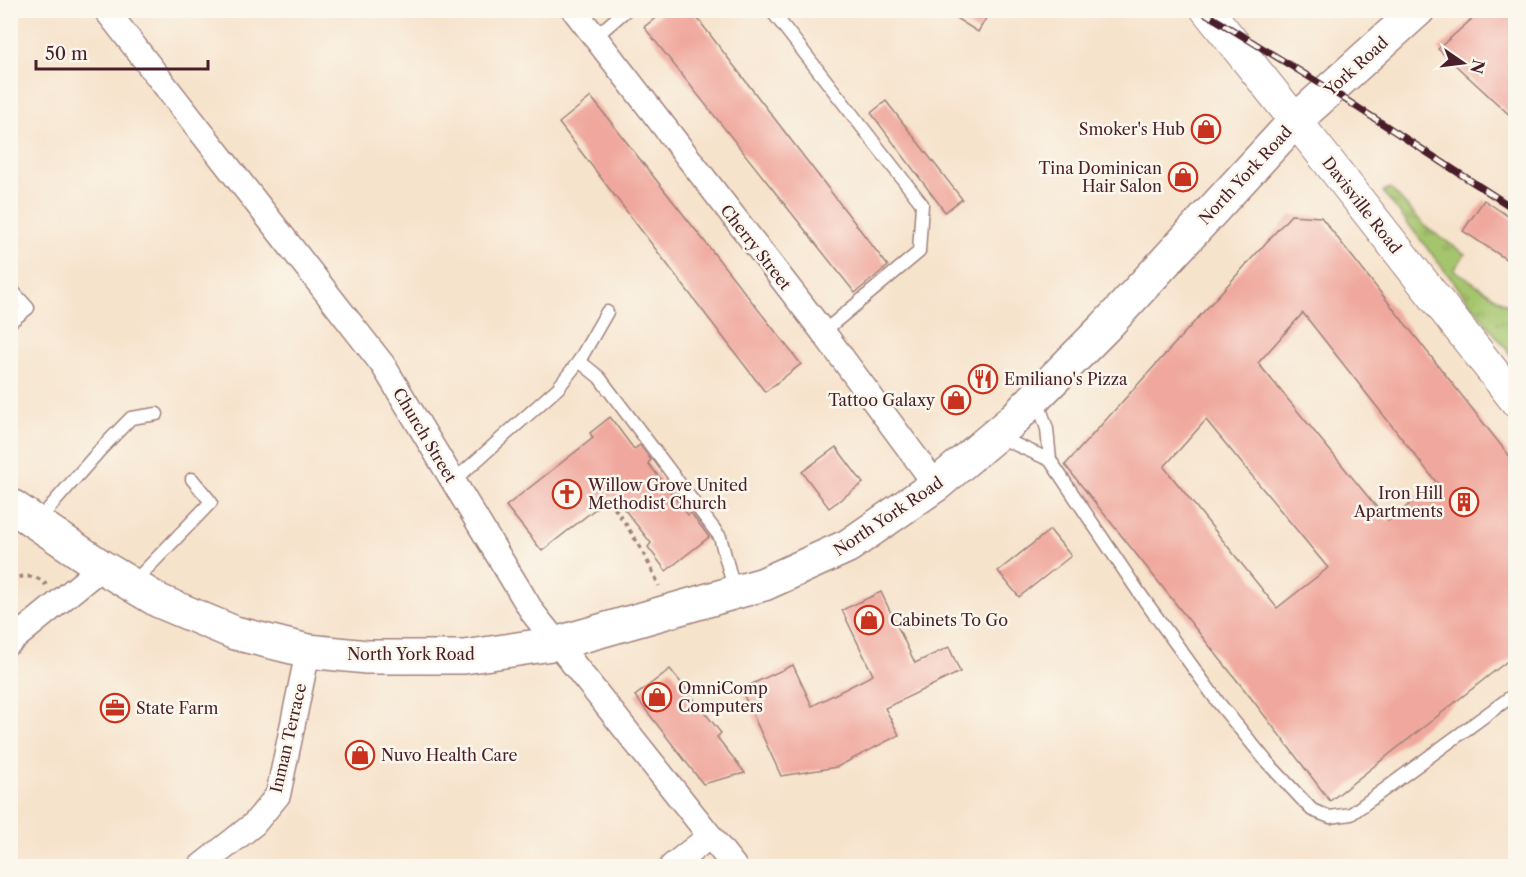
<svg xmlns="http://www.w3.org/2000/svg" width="1526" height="877" font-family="'Libre Caslon Text',serif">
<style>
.grass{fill:url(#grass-tufts);stroke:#78724c;stroke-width:1.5}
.building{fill:#f0a89e;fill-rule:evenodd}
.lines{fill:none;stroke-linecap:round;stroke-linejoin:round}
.service-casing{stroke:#a0817c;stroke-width:15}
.minor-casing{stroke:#a0817c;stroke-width:27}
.tertiary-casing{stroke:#a0817c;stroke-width:34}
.trunk-casing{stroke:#a0817c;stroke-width:36}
.path{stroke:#a0817c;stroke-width:4;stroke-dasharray:4.5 4.5;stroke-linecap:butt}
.service{stroke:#fff;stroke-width:12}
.minor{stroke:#fff;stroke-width:24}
.tertiary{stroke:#fff;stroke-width:32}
.trunk{stroke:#fff;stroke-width:33}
.rail-casing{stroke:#4a1f2b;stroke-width:7}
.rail{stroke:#fbf7ec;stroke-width:4.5;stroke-dasharray:14;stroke-linecap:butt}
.labels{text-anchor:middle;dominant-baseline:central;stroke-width:5;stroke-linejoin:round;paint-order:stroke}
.street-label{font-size:16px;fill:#4a1f2b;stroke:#fbf7ec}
.poi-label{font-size:16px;fill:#4a1f2b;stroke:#fbf7ec;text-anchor:start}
</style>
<defs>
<pattern id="grass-tufts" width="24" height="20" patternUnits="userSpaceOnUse" patternTransform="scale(1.5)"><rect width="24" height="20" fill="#a5c56d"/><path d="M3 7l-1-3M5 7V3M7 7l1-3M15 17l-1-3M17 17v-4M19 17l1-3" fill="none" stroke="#889f5a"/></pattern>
</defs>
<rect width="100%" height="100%" fill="#fbf7ec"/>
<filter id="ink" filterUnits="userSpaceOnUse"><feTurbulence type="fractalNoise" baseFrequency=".0167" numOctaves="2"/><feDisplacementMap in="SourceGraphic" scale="12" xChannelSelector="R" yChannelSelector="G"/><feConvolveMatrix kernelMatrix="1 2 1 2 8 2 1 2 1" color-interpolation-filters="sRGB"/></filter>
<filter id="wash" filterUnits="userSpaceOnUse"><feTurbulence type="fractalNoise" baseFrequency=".008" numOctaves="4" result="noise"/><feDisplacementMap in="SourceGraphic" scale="24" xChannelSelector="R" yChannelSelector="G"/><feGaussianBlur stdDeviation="1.35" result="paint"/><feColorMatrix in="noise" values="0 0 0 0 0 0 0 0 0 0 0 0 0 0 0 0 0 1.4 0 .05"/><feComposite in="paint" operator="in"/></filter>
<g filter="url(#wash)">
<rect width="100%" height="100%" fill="#f6e3cc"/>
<path class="grass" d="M 1390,188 L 1427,228 L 1465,254 L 1454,270 L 1515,310 L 1515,360 L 1383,192 Z"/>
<g id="blocks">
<g class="building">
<path d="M 666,10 L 691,10 L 888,266 L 855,293 L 644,27 Z"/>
<path d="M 943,10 L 991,10 L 978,32 Z"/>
<path d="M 1482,10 L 1515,10 L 1515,120 L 1438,49 Z"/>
<path d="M 591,97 L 801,364 L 765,392 L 559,123 Z"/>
<path d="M 886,101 L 962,199 L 945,212 L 871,113 Z"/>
<path d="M 1484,200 L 1515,221 L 1515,265 L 1463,231 Z"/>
<path d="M 1291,215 L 1321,217 L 1515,463 L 1515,655 L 1330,801 L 1251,698 L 1065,465 ZM 1303,313 L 1437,483 L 1388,521 L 1258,363 ZM 1206,420 L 1328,568 L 1277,608 L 1164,467 Z"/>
<path d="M 610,417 L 634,449 L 640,445 L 651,460 L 648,463 L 688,515 L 691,513 L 709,537 L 666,571 L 648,547 L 651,543 L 613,495 L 542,551 L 506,506 L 593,438 L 590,433 Z"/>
<path d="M 836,447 L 863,483 L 829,508 L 802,472 Z"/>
<path d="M 1050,530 L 1071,556 L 1019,597 L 998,571 Z"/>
<path d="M 881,592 L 915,663 L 949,647 L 960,672 L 885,708 L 899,735 L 837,767 L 781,776 L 741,689 L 793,665 L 812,706 L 873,675 L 842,610 Z"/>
<path d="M 670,669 L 721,733 L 717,737 L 745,773 L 703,784 L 635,696 Z"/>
</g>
</g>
</g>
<g filter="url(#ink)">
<use href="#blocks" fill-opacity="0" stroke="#a0817c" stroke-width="1.5"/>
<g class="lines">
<g class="service-casing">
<g id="service">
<path d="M 771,10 L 922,204 L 919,252 L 823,332"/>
<path d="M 594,38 L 626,10"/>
<path d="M 10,288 L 28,308 L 10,322"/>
<path d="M 579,361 L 599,377 L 720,537 L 735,592"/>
<path d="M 1037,399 L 1047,429 L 1050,460 L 1140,594 L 1218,702 L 1267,762 L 1312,810 L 1330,817 L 1351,814 L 1516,693"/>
<path d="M 999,437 L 1050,460"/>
<path d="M 452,480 L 466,470 L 558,388 L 579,361 L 607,312"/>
<path d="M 37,522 L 100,450 L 131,418 L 157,414"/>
<path d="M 132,584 L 211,502 L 192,479"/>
</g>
</g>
<g class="minor-casing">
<g id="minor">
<path d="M 106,10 L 383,365 L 533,613 L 734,866"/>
<path d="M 574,10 L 823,332 L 936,485"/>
<path d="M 10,642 L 102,567"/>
<path d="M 201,866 L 254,824 L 278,795 L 308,651"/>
<path d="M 672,866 L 710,836"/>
</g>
</g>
<g class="tertiary-casing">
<path id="tertiary" d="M 1207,10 L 1331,165 L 1516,401"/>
</g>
<g class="trunk-casing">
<path id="trunk" d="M 10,505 L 102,567 L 159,601 L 235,633 L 308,651 L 367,657 L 464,657 L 558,643 L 764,584 L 848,546 L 936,485 L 1011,422 L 1105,327 L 1295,121 L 1418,10"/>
</g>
<g class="path">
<path d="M 609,500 C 629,528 646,554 659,586"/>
<path d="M 10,580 C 22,575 38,574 46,585"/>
</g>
<use href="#service" class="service"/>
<use href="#minor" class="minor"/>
<use href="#tertiary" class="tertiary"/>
<use href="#trunk" class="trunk"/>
<g class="rail-casing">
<path id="rail" d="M 1200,10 L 1329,89 L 1516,210"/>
</g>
<use href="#rail" class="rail"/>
</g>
</g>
<defs>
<g id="shop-ring" transform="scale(1.5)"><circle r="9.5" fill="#fbf7ec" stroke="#c8321e" stroke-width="1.5"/><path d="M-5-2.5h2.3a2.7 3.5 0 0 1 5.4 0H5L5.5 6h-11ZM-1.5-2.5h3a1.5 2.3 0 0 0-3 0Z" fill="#c8321e"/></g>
<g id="restaurant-ring" transform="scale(1.5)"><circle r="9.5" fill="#fbf7ec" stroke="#c8321e" stroke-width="1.5"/><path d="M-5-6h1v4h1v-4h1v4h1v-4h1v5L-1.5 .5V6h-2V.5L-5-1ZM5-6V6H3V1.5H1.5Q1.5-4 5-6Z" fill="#c8321e"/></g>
<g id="church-ring" transform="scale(1.5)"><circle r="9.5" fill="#fbf7ec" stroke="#c8321e" stroke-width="1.5"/><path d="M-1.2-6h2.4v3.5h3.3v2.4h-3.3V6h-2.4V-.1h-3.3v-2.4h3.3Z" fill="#c8321e"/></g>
<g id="building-ring" transform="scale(1.5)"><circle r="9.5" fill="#fbf7ec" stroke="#c8321e" stroke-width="1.5"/><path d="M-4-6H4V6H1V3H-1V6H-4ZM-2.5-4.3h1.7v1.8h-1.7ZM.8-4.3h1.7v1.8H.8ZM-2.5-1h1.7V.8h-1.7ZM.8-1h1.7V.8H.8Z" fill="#c8321e"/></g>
<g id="office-ring" transform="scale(1.5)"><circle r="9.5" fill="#fbf7ec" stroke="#c8321e" stroke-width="1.5"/><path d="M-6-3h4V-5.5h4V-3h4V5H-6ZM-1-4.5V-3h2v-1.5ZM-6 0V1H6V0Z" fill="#c8321e"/></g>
</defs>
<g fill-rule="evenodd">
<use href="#shop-ring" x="1206" y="129"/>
<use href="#shop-ring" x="1183" y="177"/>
<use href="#restaurant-ring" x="983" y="379"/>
<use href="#shop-ring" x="956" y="400"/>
<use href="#church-ring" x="567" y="494"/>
<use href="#building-ring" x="1464" y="502"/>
<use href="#shop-ring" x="869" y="620"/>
<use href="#shop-ring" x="657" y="697"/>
<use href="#office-ring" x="115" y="708"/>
<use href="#shop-ring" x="360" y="755"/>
</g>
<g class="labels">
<g class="street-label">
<text transform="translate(1356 66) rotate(-42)">York Road</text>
<text transform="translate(1245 175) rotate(-47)">North York Road</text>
<text transform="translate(1362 205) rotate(52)">Davisville Road</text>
<text transform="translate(756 247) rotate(52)">Cherry Street</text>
<text transform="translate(425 435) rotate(59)">Church Street</text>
<text transform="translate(888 516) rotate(-34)">North York Road</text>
<text x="411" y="654">North York Road</text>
<text transform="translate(288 738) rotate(-77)">Inman Terrace</text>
</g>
<g class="poi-label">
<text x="1185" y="129" text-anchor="end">Smoker's Hub</text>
<text x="1162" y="168" text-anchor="end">Tina Dominican<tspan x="1162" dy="18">Hair Salon</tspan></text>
<text x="1004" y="379">Emiliano's Pizza</text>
<text x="935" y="400" text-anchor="end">Tattoo Galaxy</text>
<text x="588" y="485">Willow Grove United<tspan x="588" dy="18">Methodist Church</tspan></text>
<text x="1443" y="493" text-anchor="end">Iron Hill<tspan x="1443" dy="18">Apartments</tspan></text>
<text x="890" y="620">Cabinets To Go</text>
<text x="678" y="688">OmniComp<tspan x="678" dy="18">Computers</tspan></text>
<text x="136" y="708">State Farm</text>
<text x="381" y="755">Nuvo Health Care</text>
</g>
</g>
<rect width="1526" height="877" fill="none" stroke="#fbf7ec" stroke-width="36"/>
<g transform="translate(1463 63) rotate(104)" stroke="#fbf7ec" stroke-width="4.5" paint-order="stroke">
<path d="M0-4.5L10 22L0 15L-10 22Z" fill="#4a1f2b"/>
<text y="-9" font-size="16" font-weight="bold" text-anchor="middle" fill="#4a1f2b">N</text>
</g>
<path d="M36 60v9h172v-9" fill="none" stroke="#4a1f2b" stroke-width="3"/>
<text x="45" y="60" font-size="18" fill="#4a1f2b" stroke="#fbf7ec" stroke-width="4.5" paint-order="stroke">50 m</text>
</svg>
